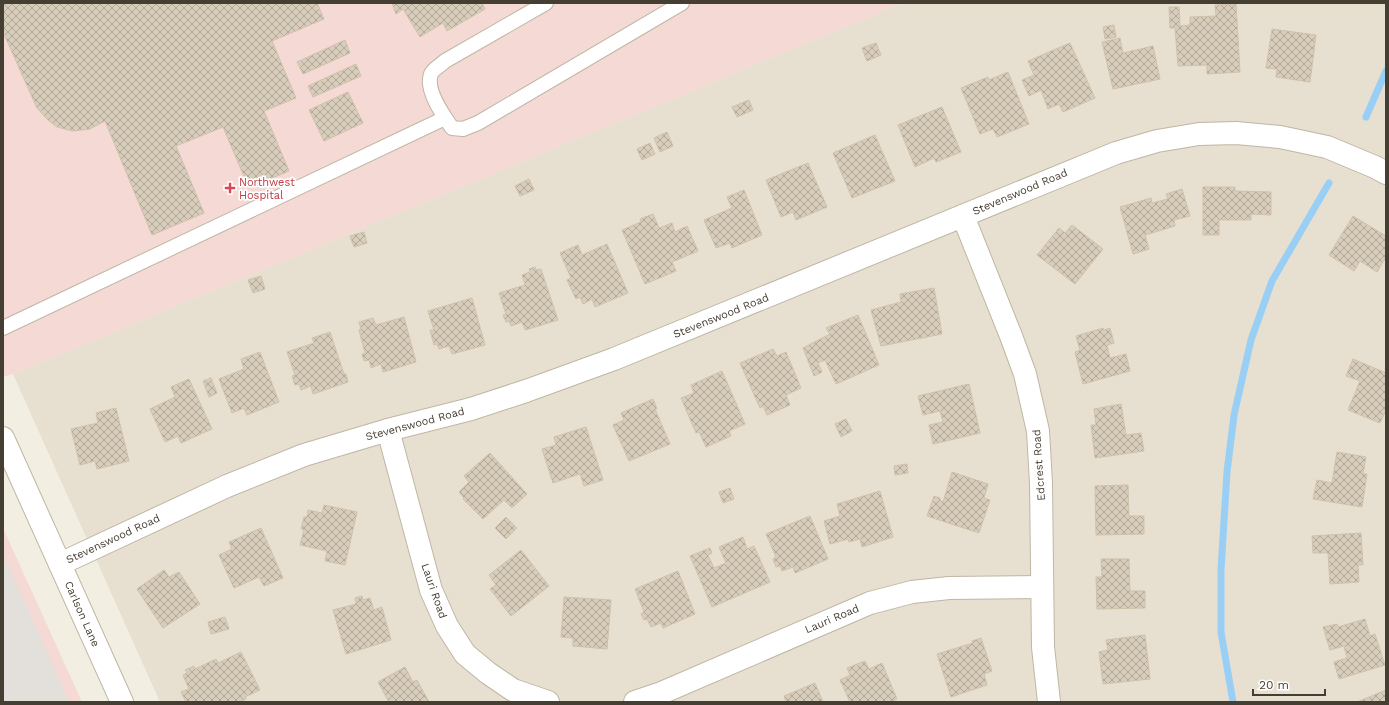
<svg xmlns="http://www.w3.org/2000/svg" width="1389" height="705" font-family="'Work Sans',sans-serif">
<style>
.residential{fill:#e7e0d0}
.medical{fill:#f5d9d4}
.parking{fill:#e3e0dc}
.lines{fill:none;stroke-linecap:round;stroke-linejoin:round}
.stream{stroke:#99cff5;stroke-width:7}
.building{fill:url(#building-cross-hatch);stroke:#d0c1aa}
.service-casing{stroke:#bfb6a4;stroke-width:16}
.minor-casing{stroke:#bfb6a4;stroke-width:24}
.service{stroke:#fff;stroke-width:14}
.minor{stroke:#fff;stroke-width:22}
.health-dot{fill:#e0444e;stroke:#fff;stroke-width:1.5}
.labels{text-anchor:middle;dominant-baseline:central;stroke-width:3.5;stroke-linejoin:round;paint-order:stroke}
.health-label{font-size:11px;fill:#be3a42;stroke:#fff;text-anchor:start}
.street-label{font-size:11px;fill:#453e32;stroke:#fff}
</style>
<defs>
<pattern id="building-cross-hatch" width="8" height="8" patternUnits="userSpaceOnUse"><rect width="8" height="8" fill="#d8ccba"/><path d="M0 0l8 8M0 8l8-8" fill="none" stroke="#b1a798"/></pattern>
</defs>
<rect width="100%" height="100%" fill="#f3eee2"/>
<path class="residential" d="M 903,3 L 1386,3 L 1386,702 L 160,702 L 13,374 Z"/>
<g class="medical">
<path d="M 3,3 L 903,3 L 13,374 L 3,377 Z"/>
<path d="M 3,528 L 82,702 L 3,702 Z"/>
</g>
<path class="parking" d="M 3,554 L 69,702 L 3,702 Z"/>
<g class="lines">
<g class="stream">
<path d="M 1366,117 L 1386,71"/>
<path d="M 1233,702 L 1221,632 L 1221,570 L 1227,472 L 1234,415 L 1251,340 L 1272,281 L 1329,183"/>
</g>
</g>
<g class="building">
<path d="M 3,3 L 317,3 L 324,19 L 272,41 L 296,98 L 264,111 L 289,171 L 249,188 L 223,127 L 176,146 L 204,213 L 152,235 L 105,121 L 90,129 L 73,131 L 57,127 L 48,120 L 37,108 L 3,32 Z"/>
<path d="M 392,3 L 482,3 L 485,9 L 447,31 L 443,23 L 420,37 L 403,9 L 396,14 Z"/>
<path d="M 1236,4 L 1240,72 L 1207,74 L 1207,65 L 1178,66 L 1175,28 L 1170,28 L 1169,7 L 1179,7 L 1180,26 L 1190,25 L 1190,17 L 1216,16 L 1215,5 Z"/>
<path d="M 1114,25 L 1116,37 L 1105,39 L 1103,27 Z"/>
<path d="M 1272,29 L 1316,35 L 1310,82 L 1276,77 L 1277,69 L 1266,68 Z"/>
<path d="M 1120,38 L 1123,53 L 1153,46 L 1160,79 L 1113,89 L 1102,42 Z"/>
<path d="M 345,40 L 350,53 L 303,74 L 297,62 Z"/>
<path d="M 876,43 L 881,55 L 867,61 L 862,48 Z"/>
<path d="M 1070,43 L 1095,98 L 1063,112 L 1059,104 L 1048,109 L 1041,90 L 1029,96 L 1022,80 L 1034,75 L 1028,61 Z"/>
<path d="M 356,64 L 361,76 L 313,97 L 308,86 Z"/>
<path d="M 1008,72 L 1029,124 L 997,137 L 993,129 L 980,134 L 961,88 L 988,77 L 989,80 Z"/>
<path d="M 348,92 L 363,123 L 324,141 L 309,110 Z"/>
<path d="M 749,100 L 753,110 L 737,117 L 732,107 Z"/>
<path d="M 942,107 L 961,152 L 936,162 L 934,158 L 915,167 L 898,125 Z"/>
<path d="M 667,132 L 673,146 L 660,152 L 654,138 Z"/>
<path d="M 875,135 L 895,181 L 852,198 L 833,153 Z"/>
<path d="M 650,143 L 655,154 L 642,160 L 637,149 Z"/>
<path d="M 808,163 L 827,207 L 796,220 L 793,212 L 781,217 L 766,180 Z"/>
<path d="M 529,179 L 534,190 L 520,196 L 515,186 Z"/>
<path d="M 1203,187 L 1235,187 L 1235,191 L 1271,192 L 1271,215 L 1251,214 L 1251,220 L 1219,220 L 1219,235 L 1203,235 Z"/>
<path d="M 1182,189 L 1190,216 L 1174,220 L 1175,226 L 1145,235 L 1149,249 L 1133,254 L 1120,207 L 1151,198 L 1152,203 L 1168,199 L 1166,194 Z"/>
<path d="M 744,190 L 762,235 L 732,248 L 730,243 L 716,248 L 704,220 L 732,208 L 727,197 Z"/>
<path d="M 653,214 L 659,228 L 672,223 L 675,232 L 687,226 L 698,251 L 672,262 L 676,271 L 645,284 L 622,230 L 641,222 L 640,219 Z"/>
<path d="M 1353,216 L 1386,236 L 1386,257 L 1377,272 L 1360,261 L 1354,271 L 1329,255 Z"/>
<path d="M 1072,225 L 1103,249 L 1075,284 L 1037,255 L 1059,228 L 1065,233 Z"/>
<path d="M 364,232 L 367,243 L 354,247 L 350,236 Z"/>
<path d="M 607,244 L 628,293 L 595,307 L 592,299 L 583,304 L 580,297 L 576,299 L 567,280 L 571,278 L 560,253 L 578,245 L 582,255 Z"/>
<path d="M 535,267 L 536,270 L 541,269 L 558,320 L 525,330 L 522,322 L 511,326 L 509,321 L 506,322 L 503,315 L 506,314 L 499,293 L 525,285 L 522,275 L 530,272 L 529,269 Z"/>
<path d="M 261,276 L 265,289 L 253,293 L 248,280 Z"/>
<path d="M 934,288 L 942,334 L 881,346 L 871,310 L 901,302 L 900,294 Z"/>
<path d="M 472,298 L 485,345 L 452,354 L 449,346 L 439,349 L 437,344 L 434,345 L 430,330 L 434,330 L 428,311 Z"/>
<path d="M 858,315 L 879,365 L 836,384 L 825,360 L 818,363 L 822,372 L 814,376 L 803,348 L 830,334 L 826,328 Z"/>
<path d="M 404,317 L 416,362 L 383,372 L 381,364 L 371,368 L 369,360 L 364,361 L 362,354 L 365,353 L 359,330 L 361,329 L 359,322 L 373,318 L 376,325 Z"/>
<path d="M 1103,328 L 1104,330 L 1110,328 L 1114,343 L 1107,345 L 1110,358 L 1126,354 L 1130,371 L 1083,384 L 1075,352 L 1080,350 L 1076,336 Z"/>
<path d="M 330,332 L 344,374 L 346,374 L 348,382 L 313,394 L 311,386 L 301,390 L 299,384 L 295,385 L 292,376 L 295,375 L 287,352 L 314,343 L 312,338 Z"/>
<path d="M 773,349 L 777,356 L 786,352 L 801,388 L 786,395 L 790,405 L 767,415 L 763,406 L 760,408 L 740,363 Z"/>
<path d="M 260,352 L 279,402 L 247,415 L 244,408 L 232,413 L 219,379 L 244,369 L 241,359 Z"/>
<path d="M 1353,359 L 1386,373 L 1386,410 L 1380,423 L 1348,410 L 1360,381 L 1346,376 Z"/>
<path d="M 722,371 L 745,424 L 729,431 L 731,436 L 706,447 L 699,432 L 696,433 L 681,398 L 694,393 L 691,385 Z"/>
<path d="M 211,378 L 217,393 L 209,397 L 203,381 Z"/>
<path d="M 189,379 L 212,429 L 181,443 L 178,436 L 165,442 L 150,409 L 175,397 L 171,387 Z"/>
<path d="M 969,384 L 980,433 L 933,444 L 929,425 L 943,422 L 940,411 L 923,415 L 918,396 Z"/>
<path d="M 653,399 L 657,409 L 655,409 L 670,444 L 629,461 L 613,425 L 624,420 L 621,413 Z"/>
<path d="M 1121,404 L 1126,435 L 1141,433 L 1144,451 L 1095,458 L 1091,425 L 1096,425 L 1094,409 Z"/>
<path d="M 116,408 L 129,461 L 97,469 L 95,461 L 80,465 L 71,429 L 98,423 L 96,413 Z"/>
<path d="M 846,419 L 852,431 L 841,437 L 835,424 Z"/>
<path d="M 586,427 L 603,480 L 584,486 L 580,474 L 553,483 L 542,449 L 556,445 L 554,437 Z"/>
<path d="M 1337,452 L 1366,457 L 1363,474 L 1367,474 L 1362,507 L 1313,499 L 1317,480 L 1332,483 Z"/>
<path d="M 490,453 L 527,494 L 512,508 L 504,500 L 483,519 L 463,499 L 464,498 L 459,492 L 469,482 L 464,476 Z"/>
<path d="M 907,464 L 908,473 L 895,475 L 894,466 Z"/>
<path d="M 952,472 L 988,484 L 984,498 L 990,500 L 979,533 L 927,516 L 934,496 L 940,498 L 940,500 L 943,502 Z"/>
<path d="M 1128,485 L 1129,516 L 1144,516 L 1144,534 L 1096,535 L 1095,486 Z"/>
<path d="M 730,488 L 734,499 L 723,503 L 719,492 Z"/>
<path d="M 880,491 L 893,537 L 862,547 L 860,539 L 849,542 L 848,539 L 830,544 L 824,521 L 840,516 L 837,504 Z"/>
<path d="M 324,505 L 357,512 L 345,565 L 325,561 L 327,551 L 300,545 L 304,530 L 301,529 L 304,517 L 307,517 L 308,510 L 322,513 Z"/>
<path d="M 810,516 L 828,559 L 795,573 L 793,567 L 782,571 L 780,566 L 776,567 L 773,559 L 776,557 L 766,534 Z"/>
<path d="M 506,517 L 517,528 L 506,539 L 495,528 Z"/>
<path d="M 261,528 L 283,578 L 264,586 L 259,577 L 234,588 L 219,555 L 232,549 L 229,542 Z"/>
<path d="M 1361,533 L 1363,565 L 1358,565 L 1359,582 L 1330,584 L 1328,553 L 1313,553 L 1312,536 Z"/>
<path d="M 743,537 L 747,549 L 754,546 L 770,582 L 712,607 L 690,556 L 710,548 L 712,553 L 708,555 L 714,568 L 726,563 L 719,547 Z"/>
<path d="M 521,550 L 549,586 L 511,616 L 490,589 L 496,585 L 489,575 Z"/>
<path d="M 1101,559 L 1129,559 L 1130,591 L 1145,591 L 1145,608 L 1097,609 L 1096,577 L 1102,577 Z"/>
<path d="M 164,570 L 169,577 L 179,572 L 200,604 L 163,628 L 137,589 Z"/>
<path d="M 678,571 L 695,614 L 663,628 L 661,623 L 651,627 L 647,619 L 644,620 L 641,614 L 644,612 L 635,589 Z"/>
<path d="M 362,596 L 363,600 L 370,598 L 374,610 L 382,607 L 391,640 L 346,654 L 333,610 L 356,604 L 355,598 Z"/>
<path d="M 564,597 L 611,600 L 607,649 L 573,646 L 573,638 L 561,637 Z"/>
<path d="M 225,617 L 229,629 L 211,634 L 208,622 Z"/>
<path d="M 1365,619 L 1370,636 L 1375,634 L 1385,665 L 1339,679 L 1334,662 L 1347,658 L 1344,646 L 1330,650 L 1323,627 L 1337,624 L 1338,627 Z"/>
<path d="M 1145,635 L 1150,679 L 1103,684 L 1099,652 L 1108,650 L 1106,640 Z"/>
<path d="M 981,638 L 992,671 L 984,674 L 987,685 L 951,697 L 937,654 L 973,643 L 972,641 Z"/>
<path d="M 241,652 L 260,690 L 245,697 L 246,699 L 239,702 L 186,702 L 181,692 L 189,689 L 183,675 L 187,673 L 185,670 L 194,666 L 195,669 L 216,659 L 218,663 Z"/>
<path d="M 865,661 L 869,669 L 882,663 L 897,699 L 890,702 L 850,702 L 840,680 L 850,675 L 847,668 Z"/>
<path d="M 405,667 L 413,682 L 417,680 L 429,702 L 389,702 L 378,682 Z"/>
<path d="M 815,683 L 823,702 L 786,702 L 784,696 Z"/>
<path d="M 1386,690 L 1386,702 L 1357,702 Z"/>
</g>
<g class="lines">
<g class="service-casing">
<g id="service">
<path d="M 546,3 L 445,61 C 441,65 433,69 431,74 C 425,90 443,115 452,128 L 463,129 L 478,123 L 682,3"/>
<path d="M 3,328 L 445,118"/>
</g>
</g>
<g class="minor-casing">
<g id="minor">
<path d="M 963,216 L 1011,336 L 1025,374 L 1038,431 L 1041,483 L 1043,647 L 1049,702"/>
<path d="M 388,430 L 431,590 L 447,626 L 465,654 L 488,673 L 513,690 L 548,702"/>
<path d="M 3,438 L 122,702"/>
<path d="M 60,564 L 227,486 L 304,455 L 388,430 L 471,409 L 526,391 L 614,359 L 1116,153 L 1157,141 L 1199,134 L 1236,133 L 1280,137 L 1327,147 L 1375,167 L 1386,173"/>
<path d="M 635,702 L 659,694 L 870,603 L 912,592 L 949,588 L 1042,587"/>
</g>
</g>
<use href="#service" class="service"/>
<use href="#minor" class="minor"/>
</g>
<path class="health-dot" d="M228 182h4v4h4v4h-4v4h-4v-4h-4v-4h4z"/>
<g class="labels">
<g class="health-label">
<text x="239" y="182">Northwest<tspan x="239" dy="13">Hospital</tspan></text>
</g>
<g class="street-label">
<text transform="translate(1020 192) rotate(-23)">Stevenswood Road</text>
<text transform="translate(721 316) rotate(-22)">Stevenswood Road</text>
<text transform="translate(415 424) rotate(-15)">Stevenswood Road</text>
<text transform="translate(1039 465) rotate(-94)">Edcrest Road</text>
<text transform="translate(113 539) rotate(-25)">Stevenswood Road</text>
<text transform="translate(434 591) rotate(71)">Lauri Road</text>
<text transform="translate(82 614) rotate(66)">Carlson Lane</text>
<text transform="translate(832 619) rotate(-23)">Lauri Road</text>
</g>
</g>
<rect width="1389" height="705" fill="none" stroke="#453e32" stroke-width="8"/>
<path d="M1253 689v6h72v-6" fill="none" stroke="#453e32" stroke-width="2"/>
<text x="1259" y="689" font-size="12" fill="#453e32" stroke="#ffffff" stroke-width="3" paint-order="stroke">20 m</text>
</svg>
